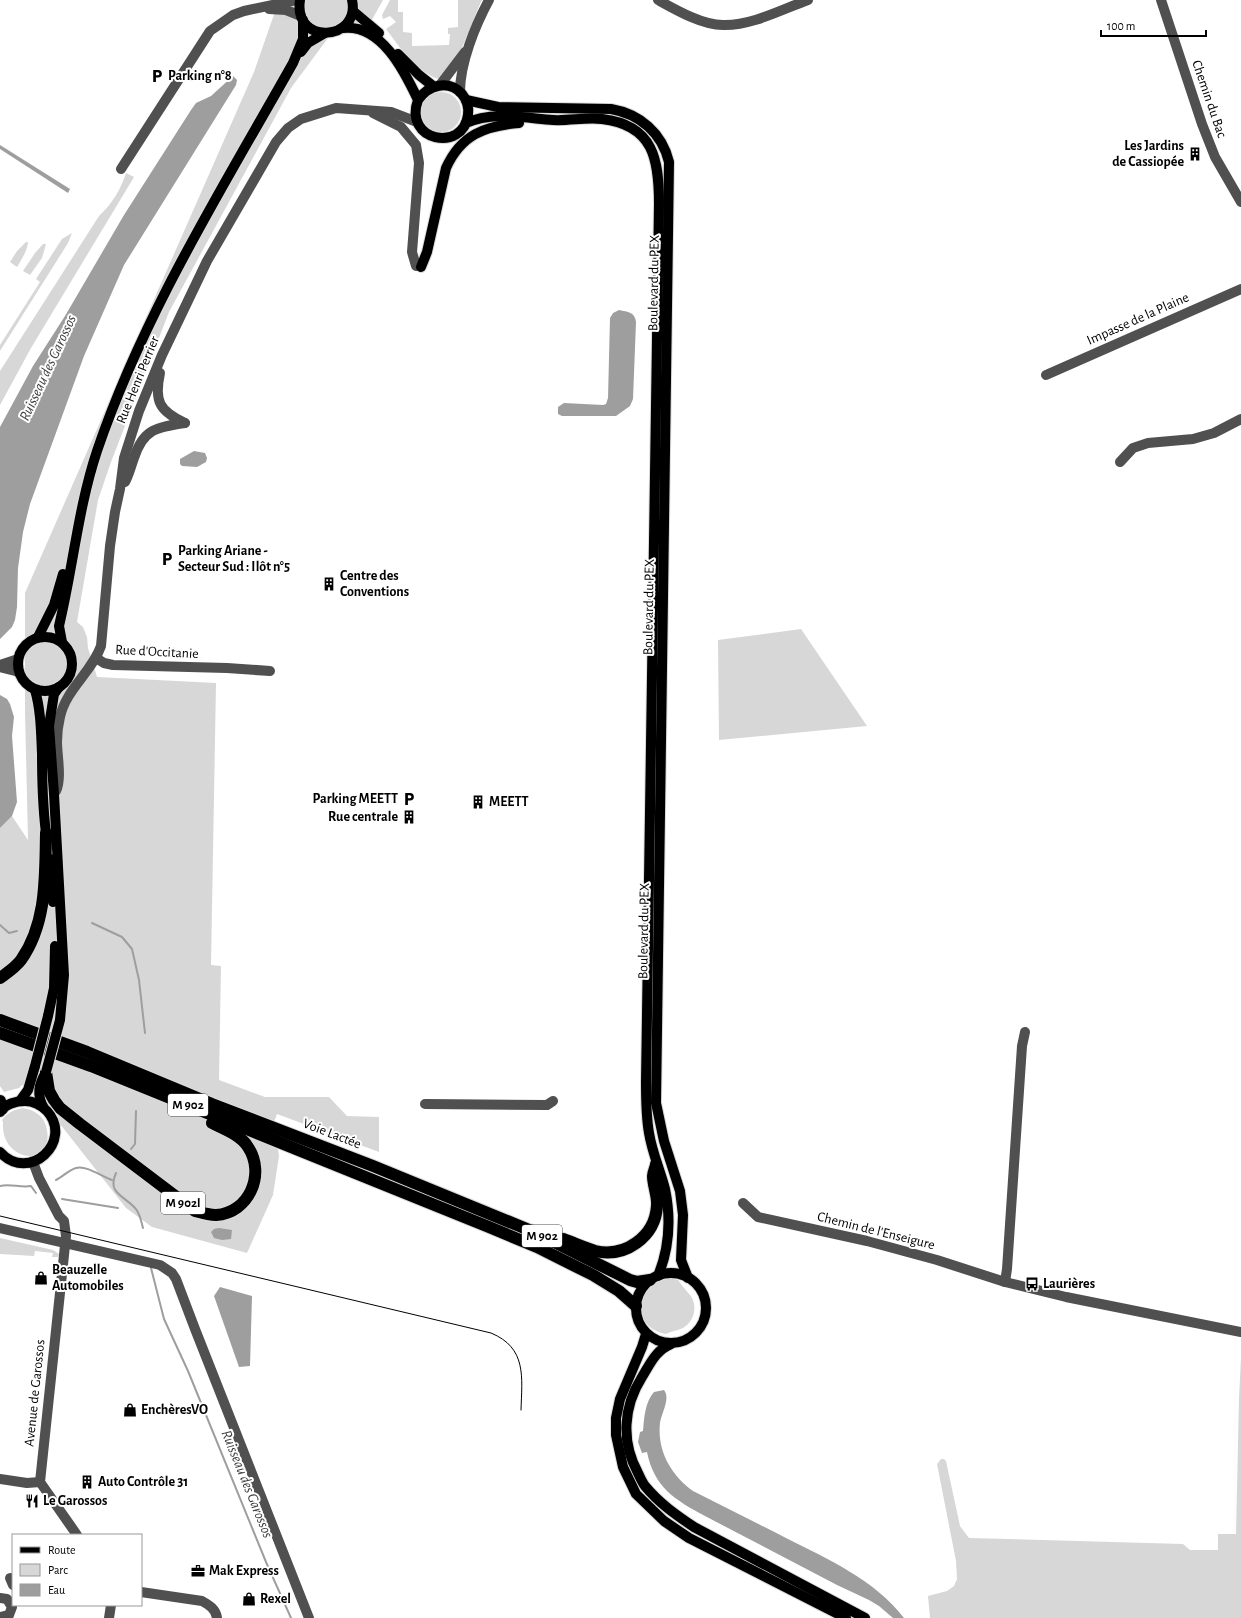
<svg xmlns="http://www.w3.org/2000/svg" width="1241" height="1618" font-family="'Alegreya Sans',sans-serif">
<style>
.green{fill:#d7d7d7}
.water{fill:#9e9e9e}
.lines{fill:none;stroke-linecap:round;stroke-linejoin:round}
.stream{stroke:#9e9e9e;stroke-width:2}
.major-casing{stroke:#dbdbdb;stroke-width:12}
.highway-casing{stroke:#dbdbdb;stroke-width:14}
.minor{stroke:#505050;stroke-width:10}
.major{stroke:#000;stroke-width:10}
.highway{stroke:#000;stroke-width:12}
.tram{stroke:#000;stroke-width:1}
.major-bridge-casing{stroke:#dbdbdb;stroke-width:12;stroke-linecap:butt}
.major-bridge{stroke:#000;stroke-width:10}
.labels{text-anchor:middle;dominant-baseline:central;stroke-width:4;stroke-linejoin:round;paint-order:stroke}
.shield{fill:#fff;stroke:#4c4c4c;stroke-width:1}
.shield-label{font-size:13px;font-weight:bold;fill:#000}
.poi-label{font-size:14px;font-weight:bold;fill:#000;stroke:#fff;text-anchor:start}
.street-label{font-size:14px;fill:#000;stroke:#fff}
.water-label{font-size:15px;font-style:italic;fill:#3f3f3f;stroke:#fff}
</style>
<rect width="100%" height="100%" fill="#fff"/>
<g class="green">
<path d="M 279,0 L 383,0 L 364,34 L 353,32 L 328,38 L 291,88 L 169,312 L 111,462 L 98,500 L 77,622 L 83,627 L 87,637 L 88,648 L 97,677 L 216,683 L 211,965 L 221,966 L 219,1080 L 265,1097 L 329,1097 L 347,1116 L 379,1117 L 379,1152 L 277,1114 L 274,1122 L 279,1156 L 273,1195 L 247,1253 L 152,1227 L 126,1208 L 60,1124 L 58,1116 L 44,1100 L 43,1091 L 22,1085 L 19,1088 L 4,1092 L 0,1086 L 0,828 L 12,816 L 28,840 L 25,712 L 25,593 L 254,72 Z"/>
<path d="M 390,0 L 398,0 L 398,12 L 403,12 L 403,32 L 412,33 L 412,46 L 449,45 L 450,34 L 448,34 L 448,28 L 458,27 L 458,0 L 482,0 C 473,17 457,73 438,79 C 415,70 401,49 386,29 L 396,22 L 390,16 L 383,19 L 382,15 Z"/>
<circle cx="441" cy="112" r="20"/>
<path d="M 126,173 L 134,177 L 31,348 L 0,405 L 0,371 L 99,216 C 112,204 121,189 126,173 Z"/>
<path d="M 72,233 L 68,243 L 0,351 L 0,345 L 40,282 L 36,279 L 62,239 Z"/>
<path d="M 26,242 L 28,242 C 27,251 22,259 17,267 L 10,262 L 17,251 Z"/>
<path d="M 43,244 L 46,244 L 42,258 L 30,275 L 23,271 L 35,253 Z"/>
<path d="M 801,629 L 867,726 L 719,740 L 718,640 Z"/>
<path d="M 23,1108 C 34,1110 43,1115 46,1126 C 58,1169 0,1164 3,1122 L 2,1120 C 8,1112 14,1110 23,1108 Z"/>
<path d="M 0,1238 L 53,1250 L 59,1254 L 58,1257 L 52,1257 L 53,1253 L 35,1251 L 34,1256 L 0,1254 Z"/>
<path d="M 670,1278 L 678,1280 C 682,1286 686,1290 690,1295 C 698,1305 695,1321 683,1328 C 677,1331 671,1331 666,1334 C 631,1328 634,1284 670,1278 Z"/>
<path d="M 1241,1358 L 1241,1618 L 930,1618 L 928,1596 L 947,1591 L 954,1586 L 957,1579 L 956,1561 L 937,1464 L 941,1459 L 944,1459 L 946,1461 L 960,1526 L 969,1538 L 1183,1544 L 1190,1550 L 1218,1550 L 1218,1534 L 1236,1534 L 1239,1398 Z"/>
</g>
<g class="water">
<path d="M 233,76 L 237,80 L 236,85 L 124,265 L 84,356 L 30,504 L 23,532 L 18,568 L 17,607 L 15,620 L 12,627 L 0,639 L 0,427 L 33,366 L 65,316 L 124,215 L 191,110 L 196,103 L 211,96 Z"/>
<path d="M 0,145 L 70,189 L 68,193 L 0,149 Z"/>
<path d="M 619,310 C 628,312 635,312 636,322 L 633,399 L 630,406 L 616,416 L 562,416 L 558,414 L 558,407 L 564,403 L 603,405 L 606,404 L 608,398 L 610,318 L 613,313 Z"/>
<path d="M 194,451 L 205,453 L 207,458 L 206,462 L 197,467 L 182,466 L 180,464 L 180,459 Z"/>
<path d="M 0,695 L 7,699 L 10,704 L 14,717 L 12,736 L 17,802 L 12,816 L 0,828 Z"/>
<path d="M 219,1228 L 232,1230 L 231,1239 L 222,1240 L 214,1238 L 211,1232 L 214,1229 Z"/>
<path d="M 220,1287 L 252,1296 L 250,1366 L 239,1367 L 214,1296 Z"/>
<path d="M 664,1390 C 671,1398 661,1414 660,1423 C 657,1451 671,1475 693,1491 C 724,1507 755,1522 786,1538 C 828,1559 875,1580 904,1618 L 893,1618 L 879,1606 L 869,1600 L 837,1585 L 705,1516 C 675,1500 654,1487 647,1452 L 642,1453 L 638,1442 L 640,1432 L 643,1431 C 644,1418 645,1402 654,1392 Z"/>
</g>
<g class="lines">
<g class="stream">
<path d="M 92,923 L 122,937 L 132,949 L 139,980 L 145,1033"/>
<path d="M 0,925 L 9,933 L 17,931"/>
<path d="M 131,1149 L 135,1144 L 136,1111"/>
<path d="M 116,1173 C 107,1193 123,1195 135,1208 C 140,1213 141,1221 143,1228"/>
<path d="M 56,1180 C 62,1177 69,1170 76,1168 C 87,1165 102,1177 112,1180"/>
<path d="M 0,1186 C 10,1183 20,1188 31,1186 L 36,1193"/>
<path d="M 62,1199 L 118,1208"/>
<path d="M 151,1268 L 164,1319 L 188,1371 L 266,1562 L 291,1618"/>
</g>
<g class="major-casing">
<g id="major">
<path d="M 300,0 C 293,46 361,41 352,0"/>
<path d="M 353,11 L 379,33"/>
<path d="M 343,28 C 381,24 404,70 418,100 C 403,141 463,153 468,115 C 469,107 467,100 462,94 C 449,79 428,85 418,100"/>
<path d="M 301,52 L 308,43 L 325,33"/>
<path d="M 398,54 L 419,75 L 433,86"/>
<path d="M 466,100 L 498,107 L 611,109 C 640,114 662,133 669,162 L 656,1103 L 664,1141 L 680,1191 L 683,1215 L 681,1260 L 688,1278"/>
<path d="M 466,123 C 492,111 525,118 553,120 C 569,121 586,117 602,119 C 654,125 659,160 659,204 L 646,1082 C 646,1099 646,1116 649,1133 C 652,1152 660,1170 665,1189 C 671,1218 669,1249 658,1276"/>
<path d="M 421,267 L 427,252 L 446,168 C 461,135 484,126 519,123"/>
<circle cx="45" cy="664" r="27"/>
<path d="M 38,637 L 54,605 L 63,574"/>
<path d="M 62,642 L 59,626 C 73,568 78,508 97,451 C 144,313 222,189 293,63 L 303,39 L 303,20"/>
<path d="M 59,687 L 54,694 L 49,726 L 54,794 L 64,975 L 60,1020"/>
<path d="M 35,690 C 41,711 41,732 42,754 C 42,783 43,813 47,841"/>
<path d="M 50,859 L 53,902"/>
<path d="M 48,1016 L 54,988 L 55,946"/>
<path d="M 20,1101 L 28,1090 L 35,1066"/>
<path d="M 44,1108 C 36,1095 39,1084 46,1072"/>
<path d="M 0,1112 C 5,1104 16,1101 25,1101 C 33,1101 41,1105 47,1111 C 74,1141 29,1184 0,1152"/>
<circle cx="671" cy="1308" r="35"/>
<path d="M 646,1334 L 642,1347 L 620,1399 L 616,1418 L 616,1435 L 623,1467 L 636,1494 L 664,1521 L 689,1538 L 846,1618"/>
<path d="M 671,1344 C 656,1350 650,1364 642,1377 C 623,1407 621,1442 638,1473 C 640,1477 642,1482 645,1486 C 659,1503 676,1515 694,1527 L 865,1618"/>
</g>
</g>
<g class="highway-casing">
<g id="highway">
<path d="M 0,978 C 7,973 16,967 21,960 C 47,923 45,877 46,833"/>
<path d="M 0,1020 L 87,1052 L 212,1104 L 373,1166 L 534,1232 L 630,1280 L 637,1282 L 650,1280"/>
<path d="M 0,1033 L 91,1066 L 489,1227 L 537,1247 L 593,1275 L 619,1291 L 636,1306"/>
<path d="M 46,1072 L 49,1091 L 54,1100 L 60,1108 L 80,1124 L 195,1211 C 202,1213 208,1215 216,1215 C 249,1213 266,1174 248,1147 C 241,1135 224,1129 212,1123"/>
<path d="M 0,1101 L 2,1109"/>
<path d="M 563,1239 C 574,1243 585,1248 595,1251 C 625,1258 655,1237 657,1206 C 658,1196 653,1186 653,1176 C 653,1172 656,1167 656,1164"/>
</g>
</g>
<g class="minor">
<path d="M 658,0 C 676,10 702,25 723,25 C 751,26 783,9 808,0"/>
<path d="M 1161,0 L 1202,124 L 1215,157 L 1241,202"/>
<path d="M 269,9 L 286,10 L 301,16"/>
<path d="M 440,85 L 465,52"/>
<path d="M 460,92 C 460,63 475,26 489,0"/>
<path d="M 373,113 L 401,127 L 416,145 L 419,163 L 412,252 L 416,266"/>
<path d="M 121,169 L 210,31 L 233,15 L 244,11 L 296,0"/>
<path d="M 160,373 C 154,401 159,411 185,423"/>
<path d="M 1046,375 L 1241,289"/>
<path d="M 1120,462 L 1133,448 L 1148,443 L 1193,439 L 1214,433 L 1241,419"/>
<path d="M 125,482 C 129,475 131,466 134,458 C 143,429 157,427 185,423"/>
<path d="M 96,658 L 104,663 L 113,665 L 227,668 L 270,671"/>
<path d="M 0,665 L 18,659"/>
<path d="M 0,667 L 19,672"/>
<path d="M 56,791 C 62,779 57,755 57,742 C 57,734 58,725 60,717 C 66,689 92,672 101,646 L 110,546 L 115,512 L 120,489 L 124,458 L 139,411 L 162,355 L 207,261 L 276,142 L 288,128 L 301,119 L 336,108 L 391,112 L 417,122"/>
<path d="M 425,1104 L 547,1105 L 553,1101"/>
<path d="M 33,1162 L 39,1178 L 59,1216 L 64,1221 L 66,1236 L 40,1482 L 77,1535"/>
<path d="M 743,1203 L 758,1217 L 867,1241 L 937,1260 L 1005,1282 L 1066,1297 L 1241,1332"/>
<path d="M 0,1228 L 160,1265 L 172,1273 L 176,1279 L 195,1329 L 309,1618"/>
<path d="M 1005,1282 L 1007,1269 L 1022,1046 L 1025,1032"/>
<path d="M 0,1479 L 27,1483 L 40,1482"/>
<path d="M 10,1578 L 13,1585"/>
<path d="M 141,1592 L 202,1601 C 209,1605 216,1609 217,1618"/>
<path d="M 0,1598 L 7,1599 L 12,1607 L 9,1615 L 0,1617"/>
<path d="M 109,1618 L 111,1605"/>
</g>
<use href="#major" class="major"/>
<use href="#highway" class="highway"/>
<path class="tram" d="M 0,1216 L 491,1333 C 527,1348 522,1377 521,1410"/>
<g class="major-bridge-casing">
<g id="major-bridge">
<path d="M 35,1066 L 48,1016"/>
<path d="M 46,1072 L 60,1020"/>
</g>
</g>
<use href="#major-bridge" class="major-bridge"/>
</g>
<defs>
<g id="parking-bare" transform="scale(1.08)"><path d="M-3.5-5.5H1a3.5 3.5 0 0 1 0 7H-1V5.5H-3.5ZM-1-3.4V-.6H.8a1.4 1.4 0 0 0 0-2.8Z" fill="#000" stroke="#fff" stroke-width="2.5" paint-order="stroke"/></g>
<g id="building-bare" transform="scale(1.08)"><path d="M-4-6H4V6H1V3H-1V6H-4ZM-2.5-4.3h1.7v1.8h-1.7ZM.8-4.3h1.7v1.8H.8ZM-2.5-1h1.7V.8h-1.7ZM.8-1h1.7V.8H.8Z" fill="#000" stroke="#fff" stroke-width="2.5" paint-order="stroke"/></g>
<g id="shop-bare" transform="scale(1.08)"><path d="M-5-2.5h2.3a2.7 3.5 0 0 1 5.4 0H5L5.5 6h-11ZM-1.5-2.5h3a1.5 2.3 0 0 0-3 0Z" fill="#000" stroke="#fff" stroke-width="2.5" paint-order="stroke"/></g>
<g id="bus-bare" transform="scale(1.08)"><path d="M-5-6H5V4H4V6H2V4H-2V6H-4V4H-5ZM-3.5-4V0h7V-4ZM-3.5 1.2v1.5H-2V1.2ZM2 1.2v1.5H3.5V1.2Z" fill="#000" stroke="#fff" stroke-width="2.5" paint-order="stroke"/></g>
<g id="restaurant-bare" transform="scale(1.08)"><path d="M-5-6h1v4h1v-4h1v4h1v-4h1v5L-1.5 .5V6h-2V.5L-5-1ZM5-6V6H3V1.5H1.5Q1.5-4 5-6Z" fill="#000" stroke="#fff" stroke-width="2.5" paint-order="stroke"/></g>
<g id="office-bare" transform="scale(1.08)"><path d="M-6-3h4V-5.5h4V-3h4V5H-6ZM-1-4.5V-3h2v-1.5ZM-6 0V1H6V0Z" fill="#000" stroke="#fff" stroke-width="2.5" paint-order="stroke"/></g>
</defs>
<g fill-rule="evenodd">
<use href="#parking-bare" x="157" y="76"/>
<use href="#building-bare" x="1195" y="154"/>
<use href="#parking-bare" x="167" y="559"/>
<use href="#building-bare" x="329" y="584"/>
<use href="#parking-bare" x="409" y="799"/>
<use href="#building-bare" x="478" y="802"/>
<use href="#building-bare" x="409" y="817"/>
<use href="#shop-bare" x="41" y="1278"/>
<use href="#bus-bare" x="1032" y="1284"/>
<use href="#shop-bare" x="130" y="1410"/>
<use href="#building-bare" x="87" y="1482"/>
<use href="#restaurant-bare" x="32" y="1501"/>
<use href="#office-bare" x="198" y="1571"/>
<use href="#shop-bare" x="249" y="1599"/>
</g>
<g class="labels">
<g class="shield">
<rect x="168" y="1094" width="40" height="22" rx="3"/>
<rect x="161" y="1192" width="44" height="22" rx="3"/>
<rect x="522" y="1225" width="40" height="22" rx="3"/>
</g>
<g class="shield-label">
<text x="188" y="1105">M 902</text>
<text x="183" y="1203">M 902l</text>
<text x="542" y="1236">M 902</text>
</g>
<g class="poi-label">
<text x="168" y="76">Parking n°8</text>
<text x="1184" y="146" text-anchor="end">Les Jardins<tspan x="1184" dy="16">de Cassiopée</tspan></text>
<text x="178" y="551">Parking Ariane -<tspan x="178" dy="16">Secteur Sud : Ilôt n°5</tspan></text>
<text x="340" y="576">Centre des<tspan x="340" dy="16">Conventions</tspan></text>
<text x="398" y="799" text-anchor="end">Parking MEETT</text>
<text x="489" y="802">MEETT</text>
<text x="398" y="817" text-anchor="end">Rue centrale</text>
<text x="52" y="1270">Beauzelle<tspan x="52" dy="16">Automobiles</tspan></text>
<text x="1043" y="1284">Laurières</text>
<text x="141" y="1410">EnchèresVO</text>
<text x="98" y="1482">Auto Contrôle 31</text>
<text x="43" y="1501">Le Garossos</text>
<text x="209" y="1571">Mak Express</text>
<text x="260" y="1599">Rexel</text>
</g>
<g class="street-label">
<text transform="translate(1209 99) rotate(71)">Chemin du Bac</text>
<text transform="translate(654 283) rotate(-89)">Boulevard du PEX</text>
<text transform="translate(1138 319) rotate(-24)">Impasse de la Plaine</text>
<text transform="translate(138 380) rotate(-68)">Rue Henri Perrier</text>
<text transform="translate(649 607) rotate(-89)">Boulevard du PEX</text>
<text transform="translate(157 652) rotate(3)">Rue d'Occitanie</text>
<text transform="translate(644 931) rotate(-89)">Boulevard du PEX</text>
<text transform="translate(332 1134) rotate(21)">Voie Lactée</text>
<text transform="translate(876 1231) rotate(14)">Chemin de l'Enseigure</text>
<text transform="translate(35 1393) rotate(-84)">Avenue de Garossos</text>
</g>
<g class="water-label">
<text transform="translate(48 368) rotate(-65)">Ruisseau des Garossos</text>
<text transform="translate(247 1484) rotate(68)">Ruisseau des Garossos</text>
</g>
</g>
<rect x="12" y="1534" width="130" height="72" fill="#ffffff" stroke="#999999"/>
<rect x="20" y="1547" width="20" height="6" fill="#000000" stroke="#999999"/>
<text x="48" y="1554" font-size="12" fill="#000000">Route</text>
<rect x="20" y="1564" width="20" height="12" fill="#d7d7d7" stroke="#999999"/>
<text x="48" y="1574" font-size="12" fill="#000000">Parc</text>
<rect x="20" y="1584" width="20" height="12" fill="#9e9e9e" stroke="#999999"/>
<text x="48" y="1594" font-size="12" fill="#000000">Eau</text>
<path d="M1101 30v6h105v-6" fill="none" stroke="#000000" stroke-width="2"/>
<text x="1107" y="30" font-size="12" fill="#000000" stroke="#ffffff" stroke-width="3" paint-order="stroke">100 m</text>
</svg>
